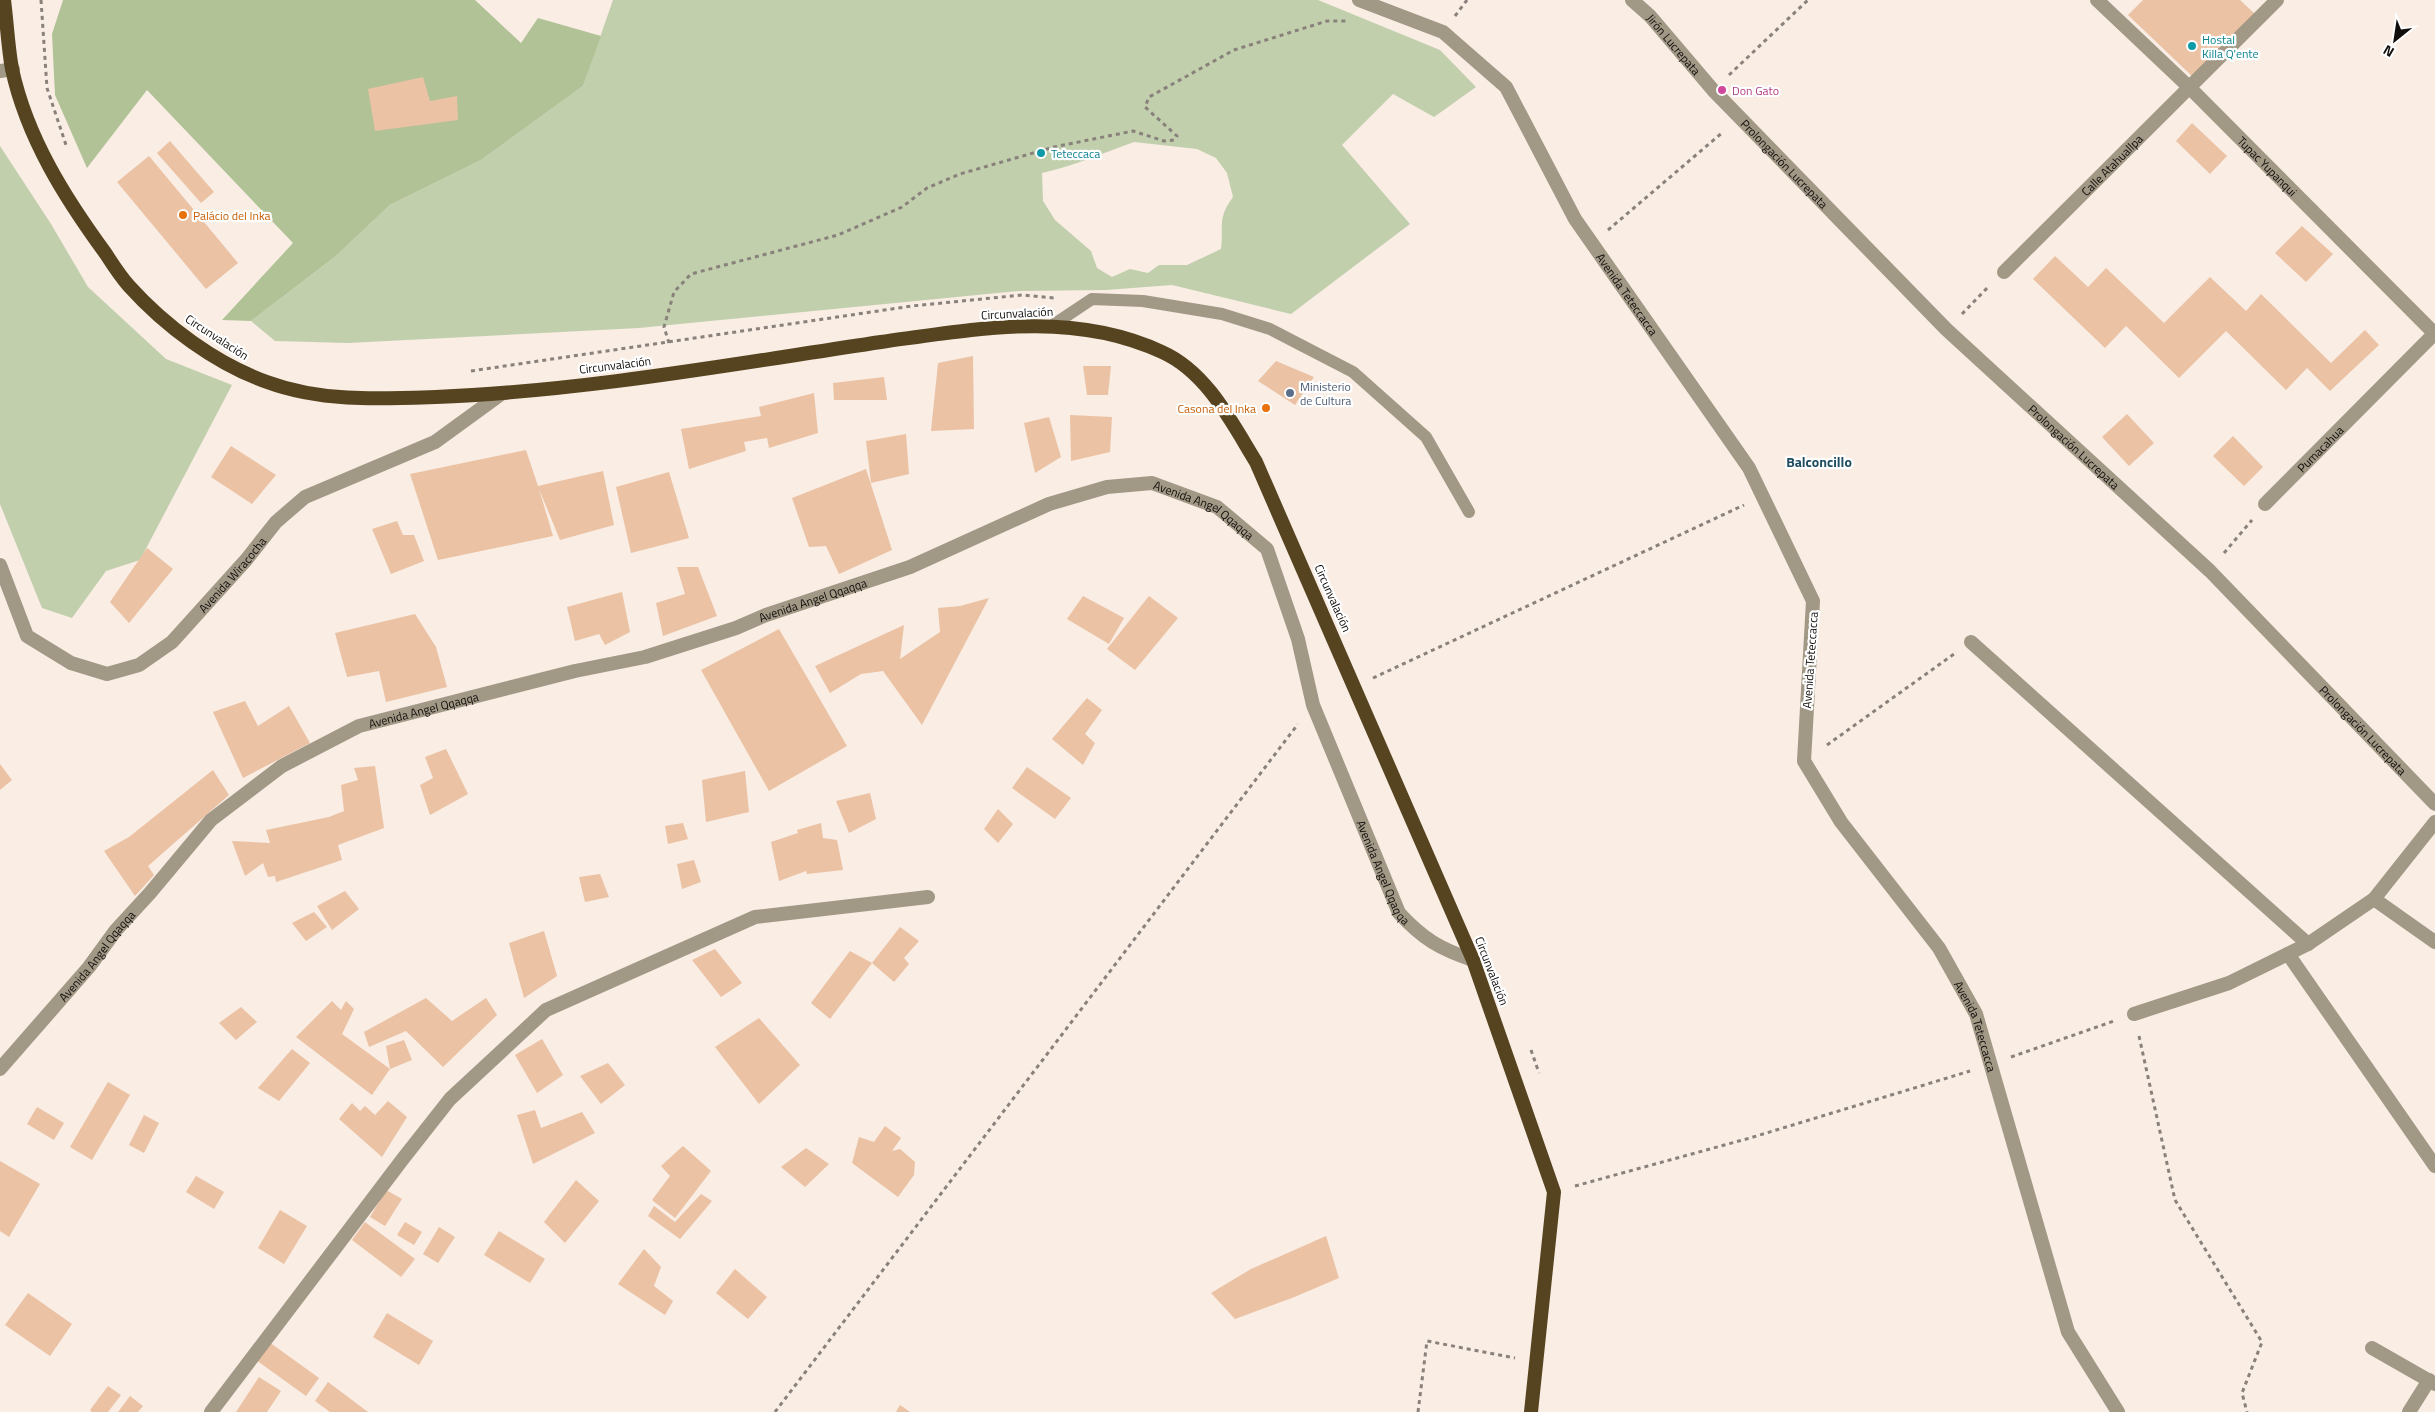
<svg xmlns="http://www.w3.org/2000/svg" width="2435" height="1412" font-family="'Titillium Web',sans-serif">
<style>
.green{fill:#c1cfad;fill-rule:evenodd}
.forest{fill:#b1c297}
.building{fill:#ebc2a4}
.lines{fill:none;stroke-linecap:round;stroke-linejoin:round}
.path{stroke:#89817b;stroke-width:3;stroke-dasharray:4 4;stroke-linecap:butt}
.service{stroke:#a19886;stroke-width:12}
.minor{stroke:#a19886;stroke-width:14}
.trunk{stroke:#564420;stroke-width:14}
.culture-dot{fill:#0f9aa8;stroke:#fff;stroke-width:2}
.hotel-dot{fill:#d1479c;stroke:#fff;stroke-width:2}
.food-dot{fill:#e8710a;stroke:#fff;stroke-width:2}
.service-dot{fill:#5c6f8a;stroke:#fff;stroke-width:2}
.labels{text-anchor:middle;dominant-baseline:central;stroke-width:4.5;stroke-linejoin:round;paint-order:stroke}
.culture-label{font-size:12px;fill:#0d838f;stroke:#fff;text-anchor:start}
.street-label{font-size:12px;fill:#110d0b;stroke:#fff}
.hotel-label{font-size:12px;fill:#b23c85;stroke:#fff;text-anchor:start}
.food-label{font-size:12px;fill:#c56008;stroke:#fff;text-anchor:start}
.service-label{font-size:12px;fill:#4e5e75;stroke:#fff;text-anchor:start}
.neighbourhood-label{font-size:14px;font-weight:bold;fill:#1f4d61;stroke:#fff}
</style>
<rect width="100%" height="100%" fill="#f9ede4"/>
<g class="green">
<path d="M 613,0 L 1318,0 L 1440,50 L 1476,87 L 1434,117 L 1393,94 L 1342,145 L 1410,224 L 1291,314 L 1172,285 L 1106,290 L 1018,291 L 639,328 L 348,343 L 275,341 L 251,321 L 336,256 L 390,205 L 481,160 L 583,86 ZM 1134,142 L 1197,149 L 1216,158 L 1227,173 L 1233,197 C 1217,219 1224,224 1221,249 L 1187,265 L 1159,265 L 1148,273 L 1130,269 L 1112,277 L 1097,268 L 1091,251 L 1055,220 L 1043,201 L 1042,173 C 1074,166 1103,153 1134,142 Z"/>
<path d="M 0,146 L 51,224 L 88,287 L 166,359 L 232,385 L 140,560 L 106,571 L 72,618 L 42,608 L 0,504 Z"/>
</g>
<path class="forest" d="M 63,0 L 475,0 L 521,43 L 538,18 L 601,36 L 583,86 L 481,160 L 390,205 L 336,256 L 251,321 L 222,320 L 293,243 L 147,90 L 87,168 L 55,95 L 52,34 Z"/>
<g class="building">
<path d="M 2143,0 L 2240,0 L 2256,15 L 2193,77 L 2128,15 Z"/>
<path d="M 423,77 L 430,101 L 457,96 L 458,120 L 375,131 L 368,89 Z"/>
<path d="M 2192,123 L 2227,156 L 2210,174 L 2176,141 Z"/>
<path d="M 170,141 L 214,192 L 201,203 L 157,153 Z"/>
<path d="M 149,156 L 238,263 L 206,289 L 117,182 Z"/>
<path d="M 2302,226 L 2333,254 L 2306,282 L 2275,253 Z"/>
<path d="M 2055,256 L 2088,287 L 2106,268 L 2164,323 L 2210,277 L 2246,311 L 2261,294 L 2331,363 L 2365,330 L 2379,345 L 2330,391 L 2307,368 L 2286,390 L 2226,331 L 2179,378 L 2126,326 L 2105,348 L 2033,279 Z"/>
<path d="M 973,356 L 974,429 L 931,431 L 938,363 Z"/>
<path d="M 1276,361 L 1314,377 L 1295,405 L 1258,381 Z"/>
<path d="M 1083,366 L 1111,366 L 1108,395 L 1087,395 Z"/>
<path d="M 884,377 L 887,400 L 834,400 L 833,383 Z"/>
<path d="M 814,393 L 818,433 L 769,448 L 767,438 L 744,442 L 746,451 L 689,469 L 681,429 L 761,416 L 759,407 Z"/>
<path d="M 2127,414 L 2154,443 L 2129,466 L 2102,437 Z"/>
<path d="M 1070,415 L 1112,417 L 1110,452 L 1071,461 Z"/>
<path d="M 1049,417 L 1061,457 L 1035,473 L 1024,423 Z"/>
<path d="M 906,434 L 909,474 L 871,483 L 866,441 Z"/>
<path d="M 2233,436 L 2263,467 L 2244,486 L 2213,456 Z"/>
<path d="M 231,446 L 276,475 L 252,504 L 211,477 Z"/>
<path d="M 526,450 L 538,486 L 603,471 L 614,525 L 560,540 L 539,489 L 553,536 L 438,560 L 410,474 Z"/>
<path d="M 866,469 L 892,550 L 839,574 L 826,546 L 809,547 L 792,498 Z"/>
<path d="M 669,472 L 689,538 L 631,553 L 616,487 Z"/>
<path d="M 397,521 L 403,535 L 414,535 L 424,561 L 391,574 L 372,529 Z"/>
<path d="M 147,548 L 173,569 L 129,623 L 110,602 Z"/>
<path d="M 677,567 L 698,567 L 717,616 L 663,636 L 656,603 L 685,594 Z"/>
<path d="M 622,592 L 630,632 L 605,645 L 599,634 L 575,641 L 567,607 Z"/>
<path d="M 1083,596 L 1124,618 L 1109,644 L 1067,619 Z"/>
<path d="M 1149,596 L 1178,618 L 1135,670 L 1107,649 Z"/>
<path d="M 989,598 L 922,725 L 883,671 L 861,674 L 830,693 L 815,666 L 904,625 L 900,659 L 940,632 L 938,608 L 960,606 Z"/>
<path d="M 415,614 L 436,647 L 447,687 L 386,702 L 379,671 L 347,677 L 335,633 Z"/>
<path d="M 779,629 L 847,746 L 769,791 L 701,670 Z"/>
<path d="M 1087,698 L 1102,710 L 1085,734 L 1095,743 L 1083,765 L 1052,739 Z"/>
<path d="M 245,701 L 258,726 L 289,706 L 310,743 L 243,778 L 213,712 Z"/>
<path d="M 446,749 L 468,794 L 430,815 L 420,785 L 433,778 L 425,757 Z"/>
<path d="M 0,764 L 12,780 L 0,790 Z"/>
<path d="M 375,766 L 384,828 L 338,845 L 342,860 L 276,882 L 275,876 L 268,877 L 263,863 L 245,876 L 232,841 L 270,843 L 266,830 L 329,817 L 344,811 L 341,785 L 358,780 L 354,768 Z"/>
<path d="M 1027,767 L 1071,798 L 1055,819 L 1012,788 Z"/>
<path d="M 213,770 L 229,795 L 148,866 L 154,875 L 135,896 L 104,851 L 129,837 Z"/>
<path d="M 745,771 L 749,812 L 706,822 L 702,780 Z"/>
<path d="M 870,793 L 876,819 L 849,833 L 836,801 Z"/>
<path d="M 998,809 L 1013,824 L 998,843 L 984,829 Z"/>
<path d="M 683,823 L 688,839 L 668,844 L 665,826 Z"/>
<path d="M 821,823 L 823,838 L 837,840 L 843,870 L 807,874 L 806,871 L 779,881 L 771,842 L 798,833 L 797,830 Z"/>
<path d="M 694,860 L 701,882 L 682,889 L 677,864 Z"/>
<path d="M 600,874 L 609,897 L 585,902 L 579,877 Z"/>
<path d="M 345,891 L 359,909 L 332,930 L 317,906 Z"/>
<path d="M 314,912 L 327,927 L 306,941 L 292,923 Z"/>
<path d="M 900,927 L 919,941 L 904,958 L 909,964 L 894,982 L 872,963 Z"/>
<path d="M 544,931 L 557,976 L 524,998 L 509,943 Z"/>
<path d="M 715,949 L 742,983 L 721,997 L 692,960 Z"/>
<path d="M 850,951 L 872,963 L 830,1019 L 811,1003 Z"/>
<path d="M 426,998 L 452,1021 L 486,998 L 497,1015 L 443,1067 L 406,1031 L 369,1047 L 364,1032 Z"/>
<path d="M 332,1001 L 341,1010 L 346,1001 L 354,1009 L 342,1034 L 390,1069 L 372,1095 L 296,1037 Z"/>
<path d="M 241,1007 L 257,1022 L 236,1040 L 219,1023 Z"/>
<path d="M 759,1018 L 800,1065 L 759,1104 L 715,1047 Z"/>
<path d="M 542,1039 L 563,1075 L 537,1093 L 515,1055 Z"/>
<path d="M 404,1040 L 412,1060 L 390,1069 L 386,1046 Z"/>
<path d="M 292,1049 L 310,1063 L 279,1101 L 258,1088 Z"/>
<path d="M 608,1063 L 625,1085 L 601,1104 L 580,1076 Z"/>
<path d="M 108,1082 L 130,1095 L 92,1160 L 70,1147 Z"/>
<path d="M 388,1101 L 407,1117 L 382,1157 L 339,1119 L 352,1103 L 360,1111 L 365,1106 L 375,1115 Z"/>
<path d="M 37,1107 L 64,1123 L 54,1140 L 27,1124 Z"/>
<path d="M 535,1110 L 541,1128 L 582,1112 L 595,1133 L 533,1164 L 517,1115 Z"/>
<path d="M 144,1115 L 159,1123 L 144,1153 L 129,1145 Z"/>
<path d="M 885,1126 L 901,1138 L 892,1151 L 900,1149 L 915,1162 L 914,1175 L 898,1197 L 852,1163 L 859,1137 L 874,1142 Z"/>
<path d="M 683,1146 L 711,1171 L 675,1218 L 652,1200 L 670,1176 L 661,1166 Z"/>
<path d="M 806,1148 L 829,1164 L 805,1187 L 781,1167 Z"/>
<path d="M 0,1161 L 40,1184 L 9,1237 L 0,1231 Z"/>
<path d="M 196,1176 L 224,1192 L 214,1209 L 186,1192 Z"/>
<path d="M 576,1180 L 599,1201 L 565,1243 L 544,1222 Z"/>
<path d="M 386,1190 L 402,1199 L 385,1226 L 370,1217 Z"/>
<path d="M 701,1194 L 712,1201 L 680,1239 L 648,1216 L 654,1206 L 675,1222 Z"/>
<path d="M 280,1210 L 307,1226 L 284,1264 L 258,1248 Z"/>
<path d="M 365,1222 L 415,1259 L 401,1277 L 352,1240 Z"/>
<path d="M 405,1222 L 422,1232 L 414,1245 L 397,1235 Z"/>
<path d="M 439,1227 L 455,1237 L 438,1263 L 423,1254 Z"/>
<path d="M 499,1231 L 545,1259 L 530,1283 L 484,1255 Z"/>
<path d="M 1326,1236 L 1339,1278 L 1292,1298 L 1235,1319 L 1211,1293 L 1251,1269 Z"/>
<path d="M 644,1249 L 661,1267 L 654,1286 L 673,1301 L 665,1315 L 618,1284 Z"/>
<path d="M 735,1269 L 767,1297 L 748,1319 L 716,1293 Z"/>
<path d="M 28,1293 L 72,1324 L 50,1356 L 5,1325 Z"/>
<path d="M 387,1313 L 433,1341 L 419,1365 L 373,1337 Z"/>
<path d="M 269,1342 L 319,1378 L 306,1396 L 256,1360 Z"/>
<path d="M 259,1377 L 281,1391 L 267,1412 L 236,1412 Z"/>
<path d="M 328,1382 L 368,1412 L 330,1412 L 315,1401 Z"/>
<path d="M 108,1386 L 121,1395 L 108,1412 L 92,1412 L 90,1410 Z"/>
<path d="M 130,1396 L 143,1406 L 138,1412 L 118,1412 Z"/>
<path d="M 900,1405 L 910,1412 L 896,1412 Z"/>
</g>
<g class="lines">
<g class="path">
<path d="M 41,0 L 47,88 L 66,145"/>
<path d="M 1455,16 L 1467,0"/>
<path d="M 1729,75 L 1808,0"/>
<path d="M 1608,230 L 1723,132"/>
<path d="M 1962,314 L 1989,286"/>
<path d="M 669,343 L 664,327 L 674,292 L 691,274 L 838,235 L 902,207 L 927,188 L 960,174 L 1054,147 L 1133,131 L 1164,141 L 1174,140 L 1177,136 L 1145,107 L 1149,97 L 1234,50 L 1327,21 L 1349,21"/>
<path d="M 471,371 L 912,306 L 1022,295 L 1054,298"/>
<path d="M 2224,553 L 2252,520"/>
<path d="M 1373,678 L 1744,505"/>
<path d="M 1827,745 L 1954,654"/>
<path d="M 2139,1036 L 2175,1200 L 2262,1342 L 2242,1393 L 2247,1412"/>
<path d="M 1531,1050 L 1539,1073"/>
<path d="M 2011,1057 L 2114,1021"/>
<path d="M 1575,1186 L 1750,1138 L 1970,1071"/>
<path d="M 775,1412 L 1298,724"/>
<path d="M 1418,1412 L 1427,1341 L 1515,1358"/>
</g>
<path class="service" d="M 1053,325 L 1092,299 L 1143,301 L 1222,314 L 1270,329 L 1353,372 L 1426,437 L 1469,512"/>
<g class="minor">
<path id="s1" d="M 1359,0 L 1443,32 L 1506,87 L 1575,219 L 1749,468 L 1813,601 L 1804,761 L 1841,822 L 1939,948 L 1976,1014 L 2068,1332 L 2118,1412"/>
<path id="s2" d="M 1632,0 L 1650,16 L 1713,90 L 1946,329 L 2210,571 L 2435,804"/>
<path id="s3" d="M 2097,0 L 2190,88 L 2435,334"/>
<path d="M 0,71 L 13,69"/>
<path id="s4" d="M 2004,272 L 2277,0"/>
<path id="s5" d="M 2265,504 L 2435,333"/>
<path id="s6" d="M 0,565 L 27,636 L 71,663 L 107,674 L 139,665 L 172,642 L 246,560 L 276,522 L 305,497 L 435,442 L 501,394"/>
<path d="M 1971,642 L 2308,944"/>
<path d="M 2374,899 L 2435,942"/>
<path d="M 2288,954 L 2435,1166"/>
<path d="M 2134,1014 L 2229,983 L 2308,944 L 2374,899 L 2435,822"/>
<path id="s7" d="M 0,1069 L 89,967 L 116,930 L 150,893 L 211,820 L 282,766 L 359,726 L 575,671 L 645,657 L 736,628 L 766,615 L 910,567 L 1049,504 L 1107,487 L 1152,483 L 1217,507 L 1267,549 L 1298,639 L 1313,705 L 1399,913 C 1423,939 1440,949 1473,960"/>
<path d="M 2372,1348 L 2435,1384"/>
<path d="M 211,1412 L 402,1160 L 450,1099 L 546,1010 L 755,917 L 928,897"/>
<path d="M 2409,1412 L 2429,1380"/>
</g>
<path class="trunk" d="M 4,0 C 7,23 8,47 12,69 C 27,138 65,198 106,254 C 113,265 120,276 129,286 C 165,326 216,364 267,382 C 321,402 379,399 436,397 C 585,391 733,364 881,342 C 976,329 1072,310 1162,352 C 1207,372 1232,423 1256,462 L 1473,960 L 1554,1192 L 1531,1412"/>
</g>
<g class="culture-dot">
<circle cx="2192" cy="46" r="5"/>
<circle cx="1041" cy="153" r="5"/>
</g>
<circle class="hotel-dot" cx="1722" cy="90" r="5"/>
<g class="food-dot">
<circle cx="183" cy="215" r="5"/>
<circle cx="1266" cy="408" r="5"/>
</g>
<circle class="service-dot" cx="1290" cy="393" r="5"/>
<g class="labels">
<g class="culture-label">
<text x="2202" y="39">Hostal<tspan x="2202" dy="14">Killa Q'ente</tspan></text>
<text x="1051" y="153">Teteccaca</text>
</g>
<g class="street-label">
<text stroke="none"><textPath href="#s2" startOffset="61">Jirón Lucrepata</textPath></text>
<text stroke="none"><textPath href="#s2" startOffset="224">Prolongación Lucrepata</textPath></text>
<text stroke="none"><textPath href="#s4" startOffset="152">Calle Atahuallpa</textPath></text>
<text stroke="none"><textPath href="#s3" startOffset="238">Tupac Yupanqui</textPath></text>
<text stroke="none"><textPath href="#s1" startOffset="414">Avenida Teteccacca</textPath></text>
<text transform="translate(1017 313) rotate(-3)">Circunvalación</text>
<text transform="translate(217 337) rotate(33)">Circunvalación</text>
<text transform="translate(615 365) rotate(-7)">Circunvalación</text>
<text stroke="none"><textPath href="#s2" startOffset="629">Prolongación Lucrepata</textPath></text>
<text stroke="none"><textPath href="#s5" startOffset="78">Pumacahua</textPath></text>
<text stroke="none"><textPath href="#s7" startOffset="1394">Avenida Angel Qqaqqa</textPath></text>
<text stroke="none"><textPath href="#s6" startOffset="329">Avenida Wiracocha</textPath></text>
<text transform="translate(1333 598) rotate(66)">Circunvalación</text>
<text stroke="none"><textPath href="#s7" startOffset="974">Avenida Angel Qqaqqa</textPath></text>
<text transform="translate(1810 660) rotate(-86)">Avenida Teteccacca</text>
<text stroke="none"><textPath href="#s7" startOffset="569">Avenida Angel Qqaqqa</textPath></text>
<text stroke="none"><textPath href="#s2" startOffset="1034">Prolongación Lucrepata</textPath></text>
<text stroke="none"><textPath href="#s7" startOffset="1814">Avenida Angel Qqaqqa</textPath></text>
<text stroke="none"><textPath href="#s7" startOffset="149">Avenida Angel Qqaqqa</textPath></text>
<text transform="translate(1492 971) rotate(69)">Circunvalación</text>
<text stroke="none"><textPath href="#s1" startOffset="1252">Avenida Teteccacca</textPath></text>
</g>
<g class="hotel-label">
<text x="1732" y="90">Don Gato</text>
</g>
<g class="food-label">
<text x="193" y="215">Palácio del Inka</text>
<text x="1256" y="408" text-anchor="end">Casona del Inka</text>
</g>
<g class="service-label">
<text x="1300" y="386">Ministerio<tspan x="1300" dy="14">de Cultura</tspan></text>
</g>
<g class="neighbourhood-label">
<text x="1819" y="461">Balconcillo</text>
</g>
</g>
<g transform="translate(2395 40) rotate(210)" stroke="#ffffff" stroke-width="4" paint-order="stroke">
<path d="M0-4L9 19L0 12L-9 19Z" fill="#110d0b"/>
<text y="-8" font-size="14" font-weight="bold" text-anchor="middle" fill="#110d0b">N</text>
</g>
</svg>
